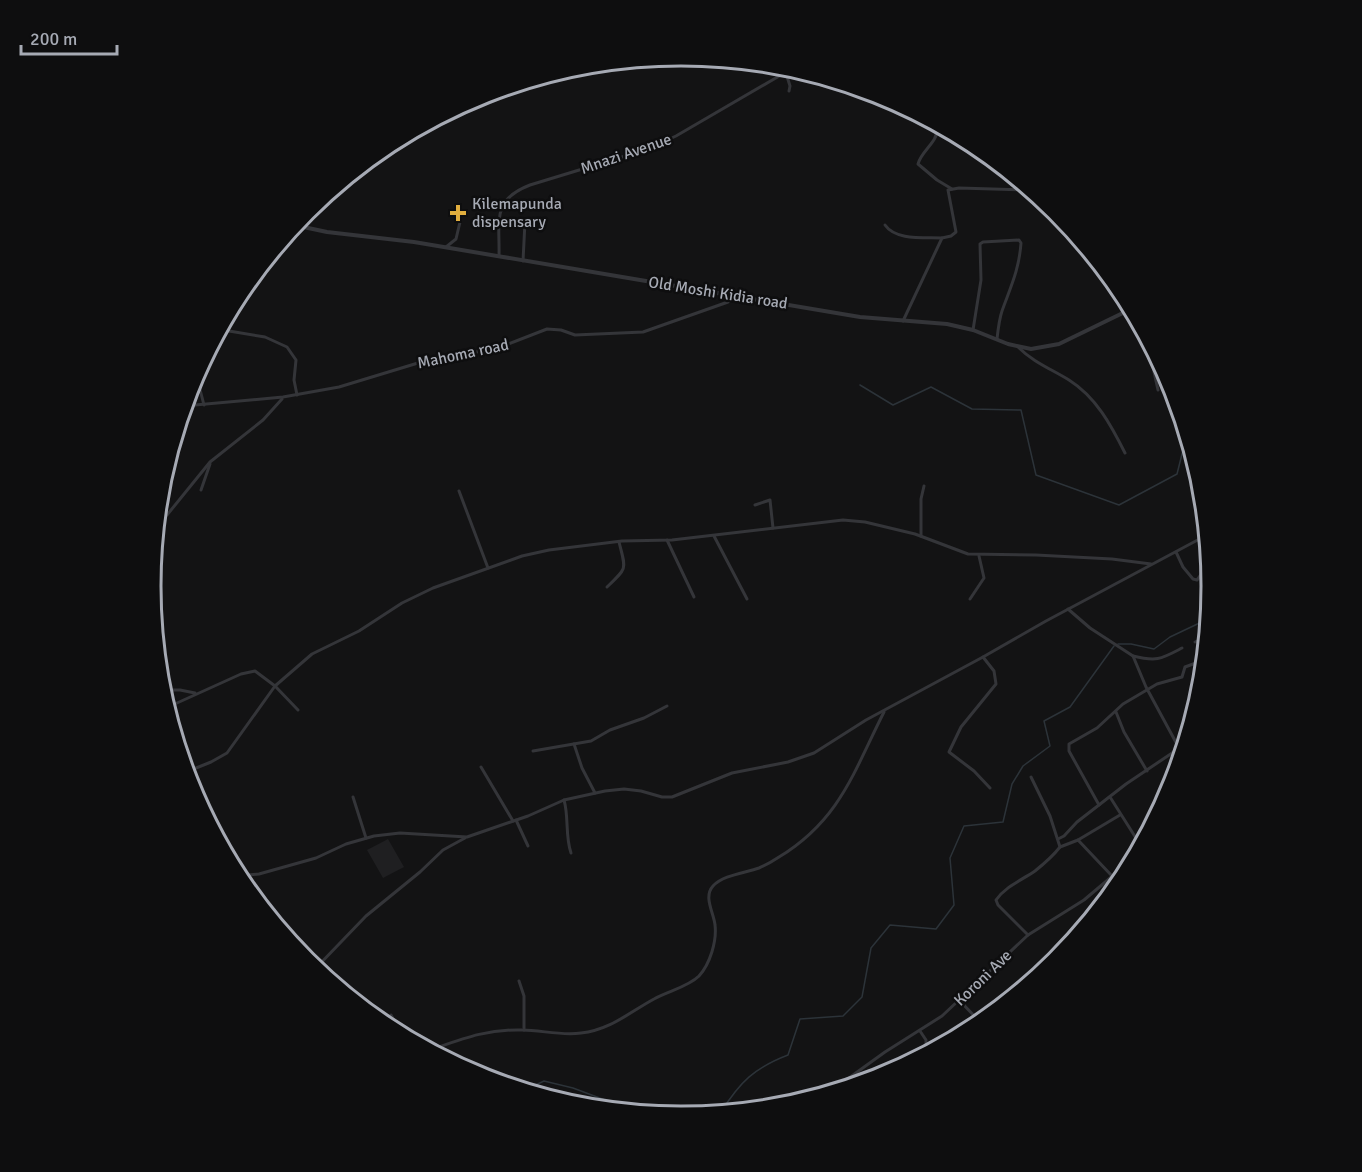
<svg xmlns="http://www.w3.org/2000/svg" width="1362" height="1172" font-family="Signika,sans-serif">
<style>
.built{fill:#1f1f21}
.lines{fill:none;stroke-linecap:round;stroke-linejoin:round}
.stream{stroke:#2c3339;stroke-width:1.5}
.minor{stroke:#343539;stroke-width:3}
.tertiary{stroke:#343539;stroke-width:4}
.poi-dot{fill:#e1ae3e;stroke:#0e0e0f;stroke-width:2}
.labels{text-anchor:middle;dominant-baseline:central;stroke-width:5;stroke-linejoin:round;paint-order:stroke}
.street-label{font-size:16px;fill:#a6aab4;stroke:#0e0e0f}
.poi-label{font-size:16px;fill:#a6aab4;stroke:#0e0e0f;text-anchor:start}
.rim{fill:none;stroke:#a6aab4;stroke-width:3}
</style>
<rect width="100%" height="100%" fill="#131314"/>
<path class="built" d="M 388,839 L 404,867 L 383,878 L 367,850 Z"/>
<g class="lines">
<g class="stream">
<path d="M 860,385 L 893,405 L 931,387 L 972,409 L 1021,410 L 1036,475 L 1119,505 L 1177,474 L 1187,434"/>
<path d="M 1118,644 L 1131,644 L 1154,649 L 1170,637 L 1208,619"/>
<path d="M 525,1090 L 544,1081 L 573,1088 L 637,1112"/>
<path d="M 649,1113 L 681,1109 L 721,1112 C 740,1082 754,1068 788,1055 L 800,1019 L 843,1016 L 862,997 L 871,948 L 890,925 L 936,929 L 954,905 L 950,858 L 964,826 L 1003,822 L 1012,784 L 1023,766 L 1050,746 L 1044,721 L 1070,707 L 1114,646"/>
</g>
<g class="minor">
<path d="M 786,73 L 790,86 L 789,91"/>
<path d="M 911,118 L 937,129 C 938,142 921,151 918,164 L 937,180 L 952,189"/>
<path d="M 1001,166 L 1022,189"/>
<path d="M 885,225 C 896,241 925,237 942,238"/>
<path d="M 446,247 L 456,239 L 460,222"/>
<path d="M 499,256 C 500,221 491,200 530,185 L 648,149 L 676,136 L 793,68"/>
<path d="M 523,261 L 525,222"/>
<path d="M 1120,288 L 1131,309"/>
<path d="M 903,321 L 942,238 L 951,236 L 956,232 L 948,190 L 959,188 L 1031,190"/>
<path d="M 223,330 L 265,337 L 287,347 L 296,360 L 294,380 L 297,395"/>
<path d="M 973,330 L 981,280 L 980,244 L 983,242 L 1019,240 L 1021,243 C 1019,270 1011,286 1002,311 C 999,320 998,330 997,339"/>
<path d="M 1146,336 L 1158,390"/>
<path d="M 1018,347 C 1033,362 1051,369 1069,380 C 1096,397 1111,425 1125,453"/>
<path d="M 196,374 L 204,405"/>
<path d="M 184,406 L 283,397 L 339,387 L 441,356 L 493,350 L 547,329 L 561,330 L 575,335 L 643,332 L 728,302 L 736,297"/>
<path d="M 201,490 L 210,464"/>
<path d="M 459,491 L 488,568"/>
<path d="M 755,505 L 770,500 L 773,528"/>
<path d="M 167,515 L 210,462 L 263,420 L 282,399"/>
<path d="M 714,536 L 747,599"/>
<path d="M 921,536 L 921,499 L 924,486"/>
<path d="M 667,540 L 694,597"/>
<path d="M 1176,552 L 1183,567 L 1193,579 L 1197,580 L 1203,572"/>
<path d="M 607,587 C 628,567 626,570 619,542"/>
<path d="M 970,599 L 984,578 L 979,556"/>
<path d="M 1068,609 L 1090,628 L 1133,656 L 1146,687 L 1179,748"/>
<path d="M 1195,642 L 1206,637"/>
<path d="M 1133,656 C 1157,662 1161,659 1182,648"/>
<path d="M 983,657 L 994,671 L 996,684 L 961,727 L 949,752 L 974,771 L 990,788"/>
<path d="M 161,690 L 180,690 L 195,693"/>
<path d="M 166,708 L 241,674 L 255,671 L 275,686 L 298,710"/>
<path d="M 1116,712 L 1124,732 L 1147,771"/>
<path d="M 574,744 L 582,768 L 595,793"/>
<path d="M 533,751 L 591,741 L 610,730 L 644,718 L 667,706"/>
<path d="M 481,767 L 513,821"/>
<path d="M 186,772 L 211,762 L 227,753 L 275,686 L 312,654 L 359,631 L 402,603 L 433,588 L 522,556 L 549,550 L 622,541 L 672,540 L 843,520 L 865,522 L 915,534 L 968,554 L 1036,555 L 1112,559 L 1151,564"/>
<path d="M 1031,777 L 1050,816 L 1060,847 L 1078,840 L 1112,876"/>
<path d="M 353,797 L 366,838"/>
<path d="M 1110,797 L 1141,846"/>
<path d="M 564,800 C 569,817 565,836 571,853"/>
<path d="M 1099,805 L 1069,751 L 1069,744 L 1097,728 L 1123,704 L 1157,684 L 1182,677 L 1185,667 L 1204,660"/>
<path d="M 516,820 L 528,846"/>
<path d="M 1058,839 L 1064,836 L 1077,822 L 1126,784 L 1184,745"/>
<path d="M 1078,840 L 1120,815"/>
<path d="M 237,876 L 259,874 L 284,867 L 316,858 L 346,844 L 374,836 L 400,833 L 467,837 L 528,816 L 564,800 L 605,791 L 624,789 L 641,791 L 662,797 L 672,797 L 732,773 L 788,762 L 814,753 L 866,720 L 983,657 L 1046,621 L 1207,535"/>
<path d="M 1028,935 L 998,905 L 996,900 C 1006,886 1022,880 1035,871 C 1045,863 1053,856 1060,847"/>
<path d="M 315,969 L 366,916 L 420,872 L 443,850 L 465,838"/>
<path d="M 519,981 L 524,996 L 524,1030"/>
<path d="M 960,1001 L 981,1023"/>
<path d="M 391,1015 L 403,1036"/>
<path d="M 920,1031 L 926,1040 L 926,1054"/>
<path d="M 430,1050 C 462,1039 486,1029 522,1030 C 541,1030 561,1036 581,1033 C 610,1030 630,1012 654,999 C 668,991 688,987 699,976 C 710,964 717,941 715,925 C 714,913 703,897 713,886 C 723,875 745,873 759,868 C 766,865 773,861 779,857 C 840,820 854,771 884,712"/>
<path d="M 828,1093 L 885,1052 L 942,1016 L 1028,935 L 1084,900 L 1135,857"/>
</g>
<path class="tertiary" d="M 294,225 L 327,232 L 414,242 L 860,317 L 947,324 L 973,330 L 1008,344 L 1031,349 L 1059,344 L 1131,309"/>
</g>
<path class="poi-dot" d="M455 204h6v6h6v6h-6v6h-6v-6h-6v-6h6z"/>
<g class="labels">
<g class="street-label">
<text transform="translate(626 154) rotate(-19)">Mnazi Avenue</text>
<text transform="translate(718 293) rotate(9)">Old Moshi Kidia road</text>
<text transform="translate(463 354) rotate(-12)">Mahoma road</text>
<text transform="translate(983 978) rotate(-44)">Koroni Ave</text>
</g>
<g class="poi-label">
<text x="472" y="204">Kilemapunda<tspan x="472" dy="18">dispensary</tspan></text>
</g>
</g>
<path d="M0 0H1362V1172H0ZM161 586a520 520 0 1 1 1040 0a520 520 0 1 1-1040 0Z" fill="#0e0e0f" fill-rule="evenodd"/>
<path class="rim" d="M161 586a520 520 0 1 1 1040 0a520 520 0 1 1-1040 0Z"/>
<path d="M21 45v9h96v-9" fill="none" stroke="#a6aab4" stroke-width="3"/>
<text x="30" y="45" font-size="18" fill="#a6aab4" stroke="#0e0e0f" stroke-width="4.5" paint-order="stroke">200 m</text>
</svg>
